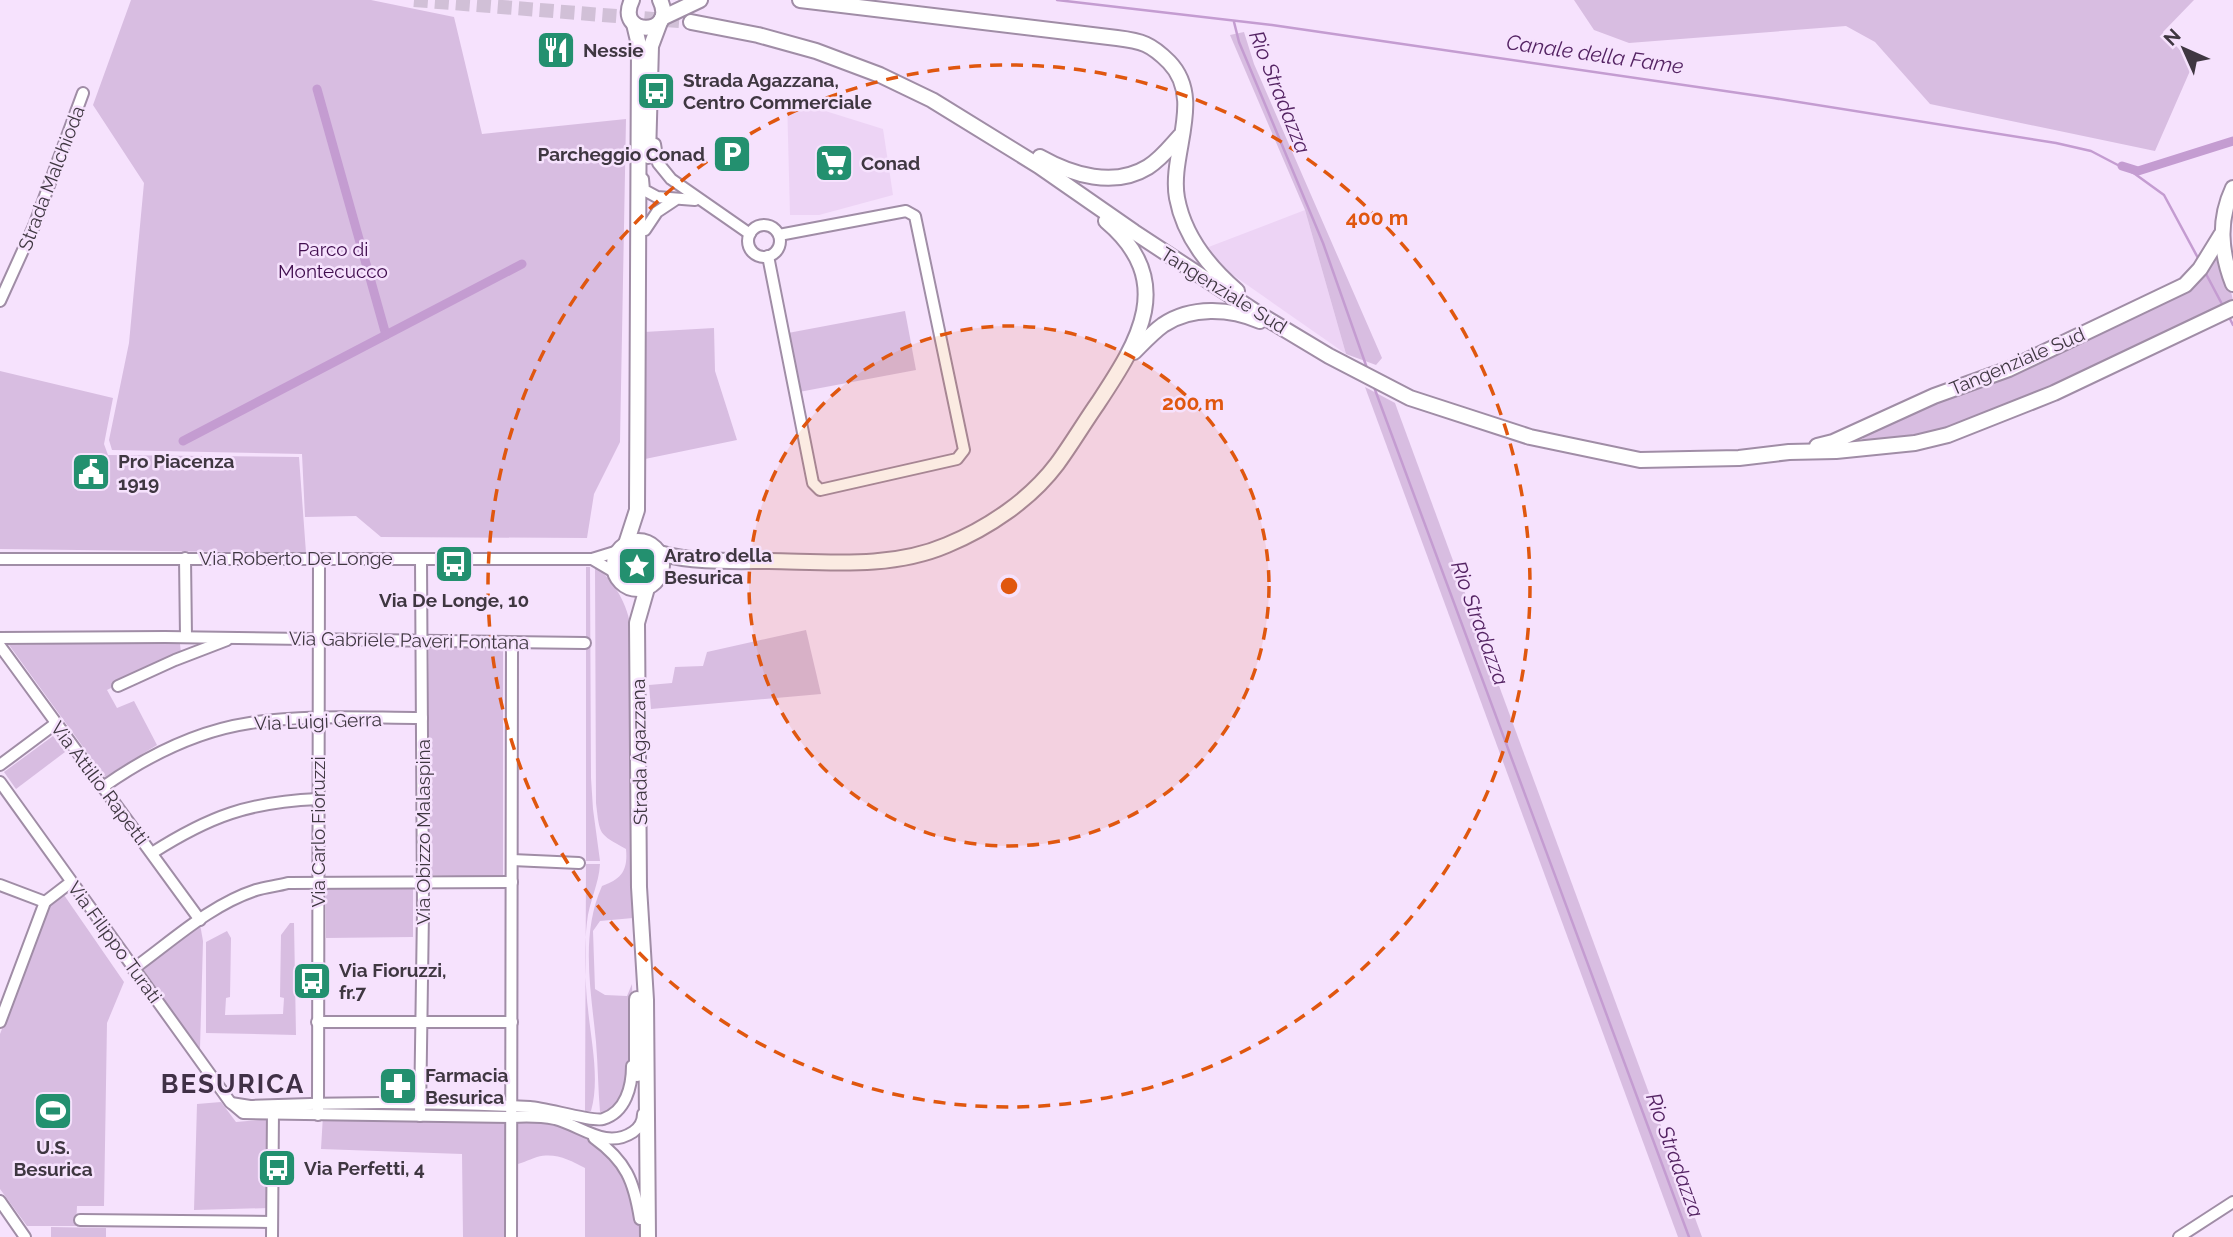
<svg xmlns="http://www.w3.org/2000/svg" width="2233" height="1237" font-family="Raleway,sans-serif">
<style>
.built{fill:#edd4f5}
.green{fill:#d8bde1}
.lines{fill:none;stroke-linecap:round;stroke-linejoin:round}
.stream{stroke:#c49cd1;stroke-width:2.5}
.canal{stroke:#c49cd1;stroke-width:9}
.major-tunnel{stroke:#d1c0d7;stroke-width:14;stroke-dasharray:14 7;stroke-linecap:butt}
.minor-casing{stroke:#a08da6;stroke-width:14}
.major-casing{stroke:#a08da6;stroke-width:18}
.minor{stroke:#fff;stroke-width:10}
.major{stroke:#fff;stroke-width:14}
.ring{fill:none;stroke:#e0570f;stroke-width:3.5;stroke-dasharray:12 9}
.labels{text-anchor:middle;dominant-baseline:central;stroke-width:5;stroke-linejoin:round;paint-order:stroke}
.poi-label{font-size:19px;font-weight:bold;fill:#3f3741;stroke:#f6e2fd;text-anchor:start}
.street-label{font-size:19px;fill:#3f3741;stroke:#f6e2fd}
.park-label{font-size:19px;fill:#400d4e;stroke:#f6e2fd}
.water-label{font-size:21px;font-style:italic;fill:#542363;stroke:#f6e2fd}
.district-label{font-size:26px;font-weight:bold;letter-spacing:2px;fill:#403046;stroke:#f6e2fd}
.centre{fill:#e0570f;stroke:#f6e2fd;stroke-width:3.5}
.ring-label{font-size:21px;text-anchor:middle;font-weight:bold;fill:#e0570f;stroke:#f6e2fd;stroke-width:5;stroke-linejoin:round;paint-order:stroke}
</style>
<rect width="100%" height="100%" fill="#f6e2fd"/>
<g class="built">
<path d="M 787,99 L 883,129 L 893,195 L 819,215 L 790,215 Z"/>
<path d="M 1305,210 L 1346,354 L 1220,266 L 1206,248 Z"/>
</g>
<g class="green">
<path d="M 131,0 L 371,0 L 454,17 L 482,134 L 626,119 L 620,442 L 594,494 L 587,538 L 381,537 L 356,516 L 305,517 L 302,454 L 112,450 L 109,440 L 129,343 L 144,183 L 93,105 Z"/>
<path d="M 1574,0 L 2194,0 L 2163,32 L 2193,64 L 2155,151 L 1930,104 L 1875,42 L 1846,26 L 1629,43 L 1594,30 Z"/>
<path d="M 1244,32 L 1254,64 L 1382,358 L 1376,365 L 1346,354 L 1305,210 L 1230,35 Z"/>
<path d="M 2216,257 C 2221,269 2233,291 2233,302 L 2206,313 L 2070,380 L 1939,434 L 1865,444 L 1862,440 L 1864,436 L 1896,419 L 2208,270 Z"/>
<path d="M 905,311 L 916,370 L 799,392 L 788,333 Z"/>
<path d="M 714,328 L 715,371 L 737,440 L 645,459 L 644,332 Z"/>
<path d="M 0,371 L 113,398 L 104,444 L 108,455 L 299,457 L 306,553 L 0,549 Z"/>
<path d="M 1365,387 L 1395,403 L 1702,1237 L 1678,1237 Z"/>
<circle cx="638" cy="566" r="19"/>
<path d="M 595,566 C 614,580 628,605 631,629 C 634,657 631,687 631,715 C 631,783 629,850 633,918 L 600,921 L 593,931 L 595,989 L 605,995 L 627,996 L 632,984 C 633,1011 637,1111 600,1112 C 598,1089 598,1065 596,1042 C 591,990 580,935 602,886 C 622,879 628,870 626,849 C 598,833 600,836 596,803 Z"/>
<path d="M 586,567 L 590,567 L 591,778 L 593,809 L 600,861 L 586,861 Z"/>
<path d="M 806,630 L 821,694 L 651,709 L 649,685 L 672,683 L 675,667 L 703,666 L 707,652 Z"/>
<path d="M 86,643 L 180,644 L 181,653 L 107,690 L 117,708 L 134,701 L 157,745 L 105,777 L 9,645 Z"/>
<path d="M 429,647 L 503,648 L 503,877 L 426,875 Z"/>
<path d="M 53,736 L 65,752 L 16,789 L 4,772 Z"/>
<path d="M 586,864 L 600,864 C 599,884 589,902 587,922 C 584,946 585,985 588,1009 C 591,1041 600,1079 591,1111 L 585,1112 Z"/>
<path d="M 413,888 L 413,937 L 326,938 L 326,889 Z"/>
<path d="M 64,895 L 124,982 L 107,1023 L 104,1206 L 77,1206 L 76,1226 L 27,1226 L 0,1189 L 0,1034 L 51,902 Z"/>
<path d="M 290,923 L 294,923 L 296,1035 L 206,1033 L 206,942 L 227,931 L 231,938 L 230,997 L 226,998 L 225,1015 L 283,1014 L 284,998 L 280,997 L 281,935 Z"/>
<path d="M 200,924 L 203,941 L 200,1049 L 141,969 Z"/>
<path d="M 221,1102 L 236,1122 L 270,1119 L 269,1208 L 194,1210 L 197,1104 Z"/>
<path d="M 323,1115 L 511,1117 L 569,1123 L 620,1160 L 640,1219 L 640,1237 L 585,1237 L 585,1168 C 570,1160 555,1152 537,1157 C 527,1160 523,1164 511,1165 L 511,1237 L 463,1237 L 462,1154 L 321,1149 Z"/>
<path d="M 51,1227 L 106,1228 L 106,1237 L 51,1237 Z"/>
</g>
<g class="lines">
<g class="stream">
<path d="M 1057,0 L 1272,25 L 1773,98 L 2056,143 L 2091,151 L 2135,174 L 2164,195 L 2198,258"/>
<path d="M 1234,22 L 1239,42 L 1323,243 L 1368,371"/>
<path d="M 2205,272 L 2223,306"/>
<path d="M 2230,319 L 2233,325"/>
<path d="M 1374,387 L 1689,1237"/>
</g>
<g class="canal">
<path d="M 317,89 L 386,335"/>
<path d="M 2122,166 L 2138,171 L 2233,141"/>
<path d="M 183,441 L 522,264"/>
</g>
<path class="major-tunnel" d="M 414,0 L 691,22"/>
<g class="minor-casing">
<g id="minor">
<path d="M 655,144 L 658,163 L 671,179 L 750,234"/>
<path d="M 643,179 L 644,190 L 657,197 L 695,200"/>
<circle cx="764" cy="241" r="16"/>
<path d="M 645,230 L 657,212 L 675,200"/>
<path d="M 768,256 L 813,483 L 820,490 L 957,459 L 964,450 L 915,216 L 906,211 L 779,235"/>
<path d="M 0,301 L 34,226 L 83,93"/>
<path d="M 185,558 L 186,637"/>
<path d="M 0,559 L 592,559 L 618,551"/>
<path d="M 592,559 L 614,572"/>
<path d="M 0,638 L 165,637 L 585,643"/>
<path d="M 0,646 L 200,920"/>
<path d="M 118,686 L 175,660 L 227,640"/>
<path d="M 0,765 L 55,724"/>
<path d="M 0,782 L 230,1102 L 243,1113 L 511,1117 C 526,1116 540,1116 555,1119 C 582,1126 606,1150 633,1132 C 639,1128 643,1121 643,1114"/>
<path d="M 103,787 C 147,756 196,731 250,723 C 306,714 366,718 422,718"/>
<path d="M 152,853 C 210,816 249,802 318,799"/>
<path d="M 512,860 L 579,863"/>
<path d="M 0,885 L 45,902"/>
<path d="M 133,969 C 172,941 210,905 256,890 C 266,887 277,886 288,883 L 512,882"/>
<path d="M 0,1022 L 45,902 L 71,882"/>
<path d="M 317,1022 L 512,1022"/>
<path d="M 231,1103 L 250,1106 C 342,1102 437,1102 530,1107 C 546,1108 593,1122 603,1119 C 626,1112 632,1086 632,1066"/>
<path d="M 318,1115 L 319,559"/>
<path d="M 420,1116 L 423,911 L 421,559"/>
<path d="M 594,1138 C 626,1161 634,1181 640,1219"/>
<path d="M 0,1201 L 25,1237"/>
<path d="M 80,1220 L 272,1222"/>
<path d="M 272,1237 L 273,1110"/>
<path d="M 511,1237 L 512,650"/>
<path d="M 2179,1237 L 2233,1202"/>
</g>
</g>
<g class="major-casing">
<g id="major">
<path d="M 632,0 C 614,37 678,37 660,0"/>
<path d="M 800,0 L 1117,38 C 1142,41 1151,44 1169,62 C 1205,99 1169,154 1177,198 C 1184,236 1209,267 1237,291"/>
<path d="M 662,18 L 700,0"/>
<path d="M 691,22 L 758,35 L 816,51 L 880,75 L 932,100 L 1039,166 L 1134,232 L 1259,314 L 1329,356 L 1410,398 L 1530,437 L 1640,460 L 1739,458 L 1789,452 L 1836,451 L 1915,443 L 1948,435 L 2054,393 L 2233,308"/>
<path d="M 648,156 L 651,46 L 660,22"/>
<path d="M 1040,157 C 1072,175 1114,188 1148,167 C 1161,159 1170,147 1180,136"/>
<path d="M 2233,188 C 2218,220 2220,251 2233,284"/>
<path d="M 1134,352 C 1143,343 1152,333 1163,325 C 1191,306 1230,308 1260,321"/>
<path d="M 1817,446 L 1833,442 L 1934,396 L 2009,369 L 2185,285 L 2200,269 L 2221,235"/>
<circle cx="638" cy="565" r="24"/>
<path d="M 626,544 L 637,510 L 639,45 L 634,24"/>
<path d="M 659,553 C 695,563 732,561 769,561 C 829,562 891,569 947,545 C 988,528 1030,500 1057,464 C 1071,445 1084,423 1098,403 C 1139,341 1177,281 1106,221"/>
<path d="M 647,588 L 637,623 L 639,887 L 646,1000 L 648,1237"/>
<path d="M 637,999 L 637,1074"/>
</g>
</g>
<use href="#minor" class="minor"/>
<use href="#major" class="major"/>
</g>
<circle cx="1009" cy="586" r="260" fill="#e0570f" fill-opacity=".12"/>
<g class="ring">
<circle cx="1009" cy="586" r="260"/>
<circle cx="1009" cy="586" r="521"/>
</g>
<defs>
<g id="restaurant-square" transform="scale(2.0125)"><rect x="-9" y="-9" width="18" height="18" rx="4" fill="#23906f" stroke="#f6e2fd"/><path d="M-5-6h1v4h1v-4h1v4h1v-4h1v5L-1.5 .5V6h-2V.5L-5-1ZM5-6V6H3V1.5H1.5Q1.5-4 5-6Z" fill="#fff"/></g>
<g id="bus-square" transform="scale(2.0125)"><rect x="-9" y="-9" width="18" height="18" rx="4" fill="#23906f" stroke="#f6e2fd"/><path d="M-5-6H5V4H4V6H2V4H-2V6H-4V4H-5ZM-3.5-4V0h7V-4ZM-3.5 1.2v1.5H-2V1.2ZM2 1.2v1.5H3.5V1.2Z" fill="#fff"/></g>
<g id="parking-square" transform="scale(2.0125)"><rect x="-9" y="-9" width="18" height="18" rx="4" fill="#23906f" stroke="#f6e2fd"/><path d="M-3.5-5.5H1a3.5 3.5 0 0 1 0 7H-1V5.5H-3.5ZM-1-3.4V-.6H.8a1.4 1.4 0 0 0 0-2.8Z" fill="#fff"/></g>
<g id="supermarket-square" transform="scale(2.0125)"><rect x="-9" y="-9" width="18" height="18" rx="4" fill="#23906f" stroke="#f6e2fd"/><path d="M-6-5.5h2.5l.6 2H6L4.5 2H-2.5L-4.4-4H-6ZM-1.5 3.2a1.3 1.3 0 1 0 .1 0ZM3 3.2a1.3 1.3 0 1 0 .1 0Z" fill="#fff"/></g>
<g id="civic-square" transform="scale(2.0125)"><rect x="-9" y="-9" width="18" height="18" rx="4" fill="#23906f" stroke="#f6e2fd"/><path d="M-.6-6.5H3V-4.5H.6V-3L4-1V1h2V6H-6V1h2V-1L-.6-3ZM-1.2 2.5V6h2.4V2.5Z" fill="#fff"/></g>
<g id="sight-square" transform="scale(2.0125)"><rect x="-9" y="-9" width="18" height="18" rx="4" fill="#23906f" stroke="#f6e2fd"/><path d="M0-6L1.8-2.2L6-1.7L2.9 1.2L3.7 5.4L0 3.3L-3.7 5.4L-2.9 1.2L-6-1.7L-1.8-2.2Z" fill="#fff"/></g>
<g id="pharmacy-square" transform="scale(2.0125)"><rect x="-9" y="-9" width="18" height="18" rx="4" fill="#23906f" stroke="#f6e2fd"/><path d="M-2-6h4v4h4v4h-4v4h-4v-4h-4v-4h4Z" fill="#fff"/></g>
<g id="stadium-square" transform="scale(2.0125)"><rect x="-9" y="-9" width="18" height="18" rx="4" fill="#23906f" stroke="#f6e2fd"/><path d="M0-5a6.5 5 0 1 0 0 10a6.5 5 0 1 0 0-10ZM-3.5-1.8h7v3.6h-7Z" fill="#fff"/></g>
</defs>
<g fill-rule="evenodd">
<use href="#restaurant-square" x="556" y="50"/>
<use href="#bus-square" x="656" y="91"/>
<use href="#parking-square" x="732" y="154"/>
<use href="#supermarket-square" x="834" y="163"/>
<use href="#civic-square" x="91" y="472"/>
<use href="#bus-square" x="454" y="564"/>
<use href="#sight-square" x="637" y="566"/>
<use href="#bus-square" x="312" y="981"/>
<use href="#pharmacy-square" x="398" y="1086"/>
<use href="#stadium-square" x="53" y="1111"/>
<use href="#bus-square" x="277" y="1168"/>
</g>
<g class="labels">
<g class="poi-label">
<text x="583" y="50">Nessie</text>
<text x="683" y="80">Strada Agazzana,<tspan x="683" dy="22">Centro Commerciale</tspan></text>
<text x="705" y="154" text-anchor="end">Parcheggio Conad</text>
<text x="861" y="163">Conad</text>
<text x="118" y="461">Pro Piacenza<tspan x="118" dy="22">1919</tspan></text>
<text x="664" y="555">Aratro della<tspan x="664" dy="22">Besurica</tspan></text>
<text x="454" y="600" text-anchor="middle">Via De Longe, 10</text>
<text x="339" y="970">Via Fioruzzi,<tspan x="339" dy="22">fr.7</tspan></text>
<text x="425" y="1075">Farmacia<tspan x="425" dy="22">Besurica</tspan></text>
<text x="53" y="1147" text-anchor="middle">U.S.<tspan x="53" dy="22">Besurica</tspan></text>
<text x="304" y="1168">Via Perfetti, 4</text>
</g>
<g class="street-label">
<text transform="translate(51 178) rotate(-69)">Strada Malchioda</text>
<text transform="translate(1224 290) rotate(32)">Tangenziale Sud</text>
<text transform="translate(2017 361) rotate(-23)">Tangenziale Sud</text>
<text x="296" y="558">Via Roberto De Longe</text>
<text transform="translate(409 640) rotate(1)">Via Gabriele Paveri Fontana</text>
<text transform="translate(318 721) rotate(-2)">Via Luigi Gerra</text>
<text transform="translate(639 752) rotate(-91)">Strada Agazzana</text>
<text transform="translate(100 783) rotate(53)">Via Attilio Rapetti</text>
<text transform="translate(318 832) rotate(-90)">Via Carlo Fioruzzi</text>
<text transform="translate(423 832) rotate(-90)">Via Obizzo Malaspina</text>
<text transform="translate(115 942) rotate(54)">Via Filippo Turati</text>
</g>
<g class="park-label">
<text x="333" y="249">Parco di<tspan x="333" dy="22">Montecucco</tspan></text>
</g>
<g class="water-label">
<text transform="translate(1595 54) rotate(8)">Canale della Fame</text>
<text transform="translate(1280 92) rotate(68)">Rio Stradazza</text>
<text transform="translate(1480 623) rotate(70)">Rio Stradazza</text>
<text transform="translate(1675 1155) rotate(70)">Rio Stradazza</text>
</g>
<g class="district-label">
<text x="233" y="1084">BESURICA</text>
</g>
</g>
<circle cx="1009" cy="586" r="10" class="centre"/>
<g class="ring-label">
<text x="1377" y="225">400 m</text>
<text x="1193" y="410">200 m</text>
</g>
<g transform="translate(2184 49) rotate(315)" stroke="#f6e2fd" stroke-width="5" paint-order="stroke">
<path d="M0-5L12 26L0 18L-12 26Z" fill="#3f3741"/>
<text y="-10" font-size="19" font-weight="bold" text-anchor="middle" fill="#3f3741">N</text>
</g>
</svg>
